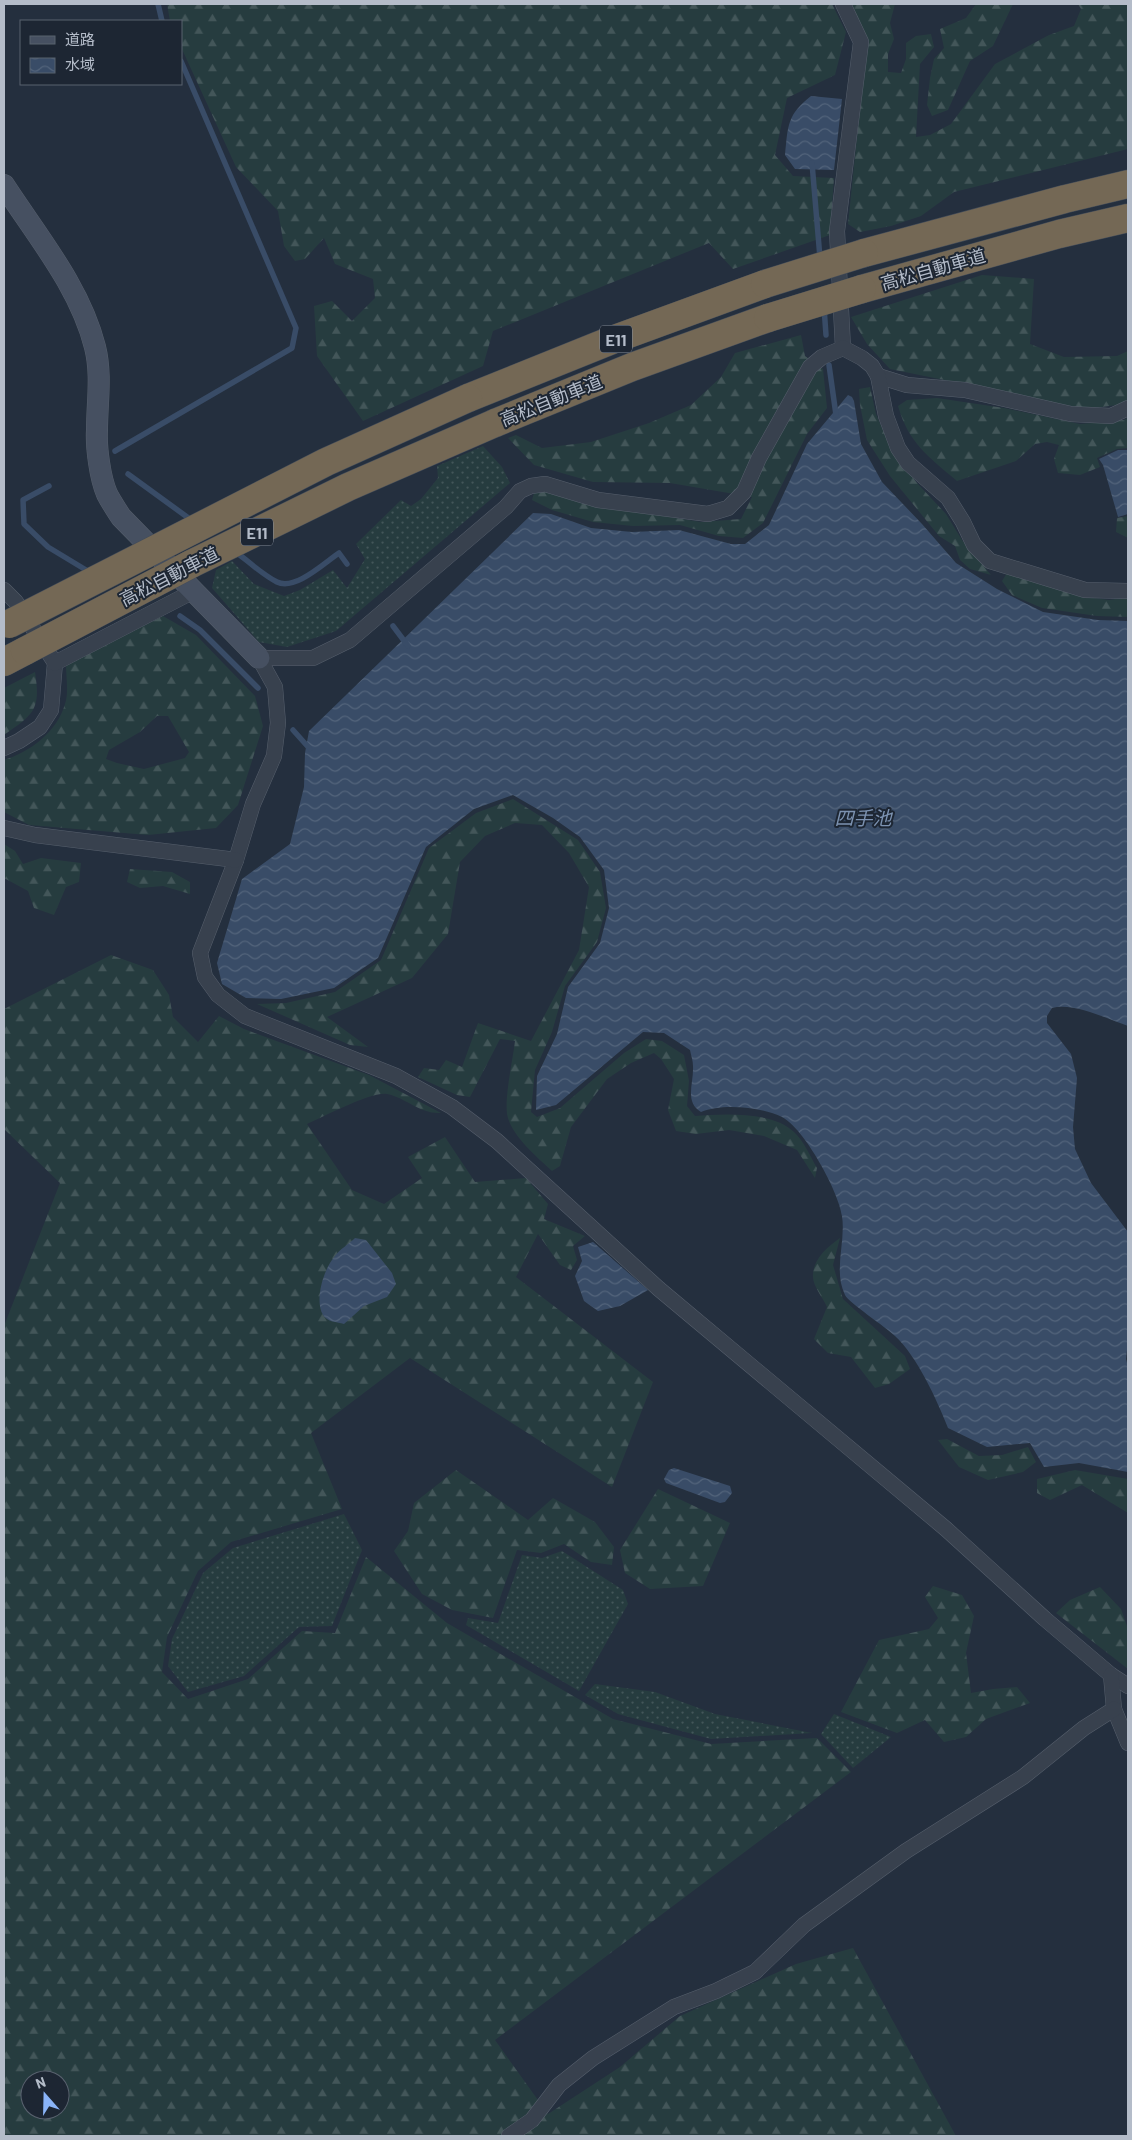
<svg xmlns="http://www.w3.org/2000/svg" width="1132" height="2140" font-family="Barlow,'Noto Sans JP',sans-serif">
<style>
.grass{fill:url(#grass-dots)}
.forest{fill:url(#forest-firs);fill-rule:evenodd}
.water{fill:url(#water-waves)}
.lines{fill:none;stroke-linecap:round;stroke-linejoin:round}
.stream{stroke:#394c67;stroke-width:5.5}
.street-casing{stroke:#565f6c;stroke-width:16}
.secondary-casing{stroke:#565f6c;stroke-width:22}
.highway-casing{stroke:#434c59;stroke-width:29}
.street{stroke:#38414e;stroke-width:15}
.secondary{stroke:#465061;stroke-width:21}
.highway{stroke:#746855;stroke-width:28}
.highway-bridge-casing{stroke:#434c59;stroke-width:29;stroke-linecap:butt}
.highway-bridge{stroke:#746855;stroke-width:28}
.labels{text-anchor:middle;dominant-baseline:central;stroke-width:4;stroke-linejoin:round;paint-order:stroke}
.shield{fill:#1d2633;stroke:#878f9c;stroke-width:1}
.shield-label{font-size:16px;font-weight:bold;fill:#b4bcc9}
.street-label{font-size:18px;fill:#b4bcc9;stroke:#1d2633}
.water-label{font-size:19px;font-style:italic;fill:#7c92b1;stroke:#1d2633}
</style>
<defs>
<pattern id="grass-dots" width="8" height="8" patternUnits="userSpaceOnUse" patternTransform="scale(1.25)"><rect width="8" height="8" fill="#263c3f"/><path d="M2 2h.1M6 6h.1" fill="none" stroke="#435659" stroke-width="1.8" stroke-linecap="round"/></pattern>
<pattern id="forest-firs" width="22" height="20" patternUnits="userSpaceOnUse" patternTransform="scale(1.25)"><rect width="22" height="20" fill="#263c3f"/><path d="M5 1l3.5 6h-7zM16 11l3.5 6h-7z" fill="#435659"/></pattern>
<pattern id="water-waves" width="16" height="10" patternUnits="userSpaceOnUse" patternTransform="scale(1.25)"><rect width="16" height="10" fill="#394c67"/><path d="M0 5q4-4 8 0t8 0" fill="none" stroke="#53647b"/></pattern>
</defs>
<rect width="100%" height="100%" fill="#242f3e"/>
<g class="grass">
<path d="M 483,446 L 502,467 L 510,483 L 336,631 L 287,647 L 259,642 L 212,588 L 216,570 L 232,561 L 254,584 L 284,596 L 300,590 L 333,570 L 347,588 L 365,559 L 356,544 L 401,500 L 411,506 L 421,499 L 438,478 L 437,466 Z"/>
<path d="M 344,1514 L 362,1550 L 332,1626 L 299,1627 L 244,1676 L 188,1692 L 168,1666 L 172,1639 L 203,1573 L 233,1548 Z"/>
<path d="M 562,1551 L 623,1590 L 628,1604 L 579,1691 L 466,1625 L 468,1618 L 498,1623 L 522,1555 L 542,1558 Z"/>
<path d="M 595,1684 L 655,1692 L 715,1714 L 812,1733 L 711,1739 L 618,1714 L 585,1695 Z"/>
<path d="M 834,1714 L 891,1737 L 853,1768 L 821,1734 Z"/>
</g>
<g class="forest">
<path d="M 167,4 L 832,4 L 846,32 L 835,75 L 787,98 L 775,155 L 793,176 L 834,178 L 830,235 L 733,269 L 709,243 L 493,331 L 483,366 L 363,421 L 317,356 L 314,306 L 332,301 L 352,321 L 375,298 L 373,279 L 335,264 L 324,238 L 305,259 L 295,261 L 284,246 L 278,211 L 236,167 L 181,47 L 181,21 L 170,21 Z"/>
<path d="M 851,4 L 895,4 L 890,23 L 894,39 L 888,54 L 888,72 L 901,73 L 906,59 L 906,43 L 916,36 L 931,34 L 934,47 L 920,64 L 916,137 L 930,135 L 951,124 L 995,64 L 1049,35 L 1074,26 L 1081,9 L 1078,4 L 1128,4 L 1128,149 L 954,192 L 921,216 L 891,226 L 860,232 L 848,224 L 867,40 Z"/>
<path d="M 976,4 L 1013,4 L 993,46 L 970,61 L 948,110 L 932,116 L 927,105 L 930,78 L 934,59 L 944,48 L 940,29 L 966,18 Z"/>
<path d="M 982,275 L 1034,279 L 1030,344 L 1064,357 L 1117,356 L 1128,351 L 1128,400 L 1117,405 L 1086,409 L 890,369 L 867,344 L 851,317 Z"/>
<path d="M 801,335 L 805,356 L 823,369 L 827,408 L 807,434 L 763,523 L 743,538 L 719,536 L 680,525 L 633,526 L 593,522 L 552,510 L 532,500 L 534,493 L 547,491 L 593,505 L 701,522 L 741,519 L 752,497 L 670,483 L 593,482 L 534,465 L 508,438 L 516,435 L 542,448 L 591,442 L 649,423 L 691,405 L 721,377 L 735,353 Z"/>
<path d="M 870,387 L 876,414 L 892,451 L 917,483 L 946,514 L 962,540 L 991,575 L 970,569 L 960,560 L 955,546 L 939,536 L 890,476 L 867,440 L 860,405 L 859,389 Z"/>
<path d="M 937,398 L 1004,408 L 1080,424 L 1124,420 L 1128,418 L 1128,448 L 1117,449 L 1097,458 L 1100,467 L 1080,475 L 1058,473 L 1054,459 L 1059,445 L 1047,442 L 1035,444 L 1016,461 L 957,481 C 929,457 909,444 898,406 L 907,400 Z"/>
<path d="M 1128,516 L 1128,538 L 1116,532 L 1117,518 Z"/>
<path d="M 1007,573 L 1079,596 L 1109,600 L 1128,597 L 1128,617 L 1097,616 L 1042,608 L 1012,595 L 1002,581 Z"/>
<path d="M 163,616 L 196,635 L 255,696 L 263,726 L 238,805 L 216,828 L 148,835 L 29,825 L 4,812 L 4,760 C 30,752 57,732 65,704 C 69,693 66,676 66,665 ZM 157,716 L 168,716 L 189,752 L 185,758 L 144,769 L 117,763 L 106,759 L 109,750 L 140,732 Z"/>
<path d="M 35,672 C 41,710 34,714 4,735 L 4,688 Z"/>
<path d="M 513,799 L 578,840 L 600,872 L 606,908 L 597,942 L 565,986 L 552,1032 L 535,1070 L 531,1112 L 537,1117 L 560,1108 L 624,1053 L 646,1039 L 662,1041 L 684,1055 L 689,1081 L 687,1106 L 695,1116 C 723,1114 773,1111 794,1132 C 804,1141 810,1156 817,1168 L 815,1178 L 797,1150 L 764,1136 L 729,1130 L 696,1134 L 676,1131 L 668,1110 L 674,1079 L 661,1059 L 654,1053 L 631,1063 L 607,1079 L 571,1127 L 560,1166 L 552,1171 C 537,1157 514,1138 508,1118 C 503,1103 513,1059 515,1041 L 500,1039 L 470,1097 L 457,1095 L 418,1077 L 424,1068 L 439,1070 L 446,1060 L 462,1067 L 478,1023 L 531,1041 L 579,950 L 589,887 L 569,853 L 542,825 L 515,823 L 485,836 L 460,862 L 448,934 L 412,978 L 327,1017 L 368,1047 L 350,1045 L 257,1004 L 286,1003 L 335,992 L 381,960 L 429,848 L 476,813 Z"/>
<path d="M 4,844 L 15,851 L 23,864 L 41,858 L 81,863 L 79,882 L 66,887 L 54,915 L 34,908 L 28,891 L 4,878 Z"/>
<path d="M 130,869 L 172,872 L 190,882 L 190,894 L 163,886 L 140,888 L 127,882 Z"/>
<path d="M 111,955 L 153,970 L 169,995 L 173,1017 L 198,1042 L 219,1016 L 244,1029 L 369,1075 L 441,1113 C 419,1114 407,1098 387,1094 C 372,1091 323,1117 307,1124 L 352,1190 L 384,1204 L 422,1178 L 408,1157 L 445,1137 L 475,1182 L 526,1178 L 548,1204 L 544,1219 L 585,1236 L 573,1246 L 577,1260 L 571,1270 L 560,1265 L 538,1234 L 516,1277 L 653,1382 L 612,1487 L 410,1358 L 311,1433 L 342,1509 L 231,1542 L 198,1571 L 167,1637 L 162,1672 L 188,1699 L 248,1679 L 302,1631 L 335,1633 L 366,1557 L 447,1623 L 613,1719 L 711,1744 L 817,1738 L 851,1772 L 495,2040 L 548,2114 L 620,2067 L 680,2016 L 796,1964 L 853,1948 L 956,2136 L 4,2136 L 4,1326 L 60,1183 L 4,1129 L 4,1009 ZM 30,2080 L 60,2080 L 60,2110 L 30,2110 Z"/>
<path d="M 840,1238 L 833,1265 L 843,1299 L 905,1356 L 910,1369 L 889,1384 L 875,1388 L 851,1357 L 828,1353 L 814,1339 L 827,1307 C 823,1298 813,1286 813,1277 C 812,1260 827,1247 840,1238 Z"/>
<path d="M 947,1439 L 979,1456 L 1002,1455 L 1028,1447 L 1036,1462 L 1023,1472 L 988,1480 L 959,1467 L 938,1440 Z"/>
<path d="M 456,1470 L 528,1520 L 553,1498 L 595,1522 L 614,1547 L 612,1565 L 591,1562 L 564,1544 L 541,1553 L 517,1550 L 493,1618 L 452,1610 L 422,1594 L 394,1551 L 408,1531 L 414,1503 Z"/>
<path d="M 1075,1470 L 1128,1479 L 1128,1513 L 1082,1485 L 1050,1500 L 1037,1493 L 1037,1479 Z"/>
<path d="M 658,1489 L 730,1523 L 703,1586 L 650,1589 L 625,1573 L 620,1550 Z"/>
<path d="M 933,1586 L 962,1595 L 974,1616 L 966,1653 L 971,1693 L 993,1689 L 1017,1687 L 1030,1703 L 986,1719 L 966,1737 L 944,1742 L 925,1720 L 897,1733 L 841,1712 L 879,1640 L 929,1629 L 938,1618 L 925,1597 Z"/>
<path d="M 1100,1587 L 1121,1609 L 1128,1629 L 1128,1669 L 1056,1613 L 1070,1600 Z"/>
</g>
<g class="water">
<path d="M 811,96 L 842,99 L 834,170 L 795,169 L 785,155 C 788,125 787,115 811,96 Z"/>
<path d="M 848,395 L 852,397 L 854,401 L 861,444 L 882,482 L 922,524 L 956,563 L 997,589 L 1043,612 L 1098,620 L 1128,621 L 1128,1026 C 1108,1019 1073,1002 1052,1008 L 1047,1016 L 1047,1023 L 1071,1054 L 1077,1078 L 1073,1127 L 1075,1149 L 1091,1183 L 1128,1232 L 1128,1341 L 1126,1359 L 1128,1367 L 1128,1472 L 1079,1463 L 1044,1467 L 1030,1443 L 987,1447 L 948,1428 C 937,1400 917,1356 895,1336 C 886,1327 849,1303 845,1295 C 833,1270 846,1243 842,1216 C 839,1192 804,1128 782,1117 C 762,1107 722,1103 701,1112 C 684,1102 694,1083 693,1066 C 693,1061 691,1055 690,1050 L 664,1033 L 643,1032 L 556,1105 L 536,1110 L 537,1076 L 557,1034 L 568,987 L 600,943 L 609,908 L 604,870 L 580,837 L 553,818 L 513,795 L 474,809 L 426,847 L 378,958 L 334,988 L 281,999 L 246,998 L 222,984 L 217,963 L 242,879 L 290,844 L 304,787 L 305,753 L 309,731 L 533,513 L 551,514 L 591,528 L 632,532 L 679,530 L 731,544 L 745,544 L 769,525 L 807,444 Z"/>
<path d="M 1118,450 L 1128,450 L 1128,514 L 1118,517 L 1103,465 L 1099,459 Z"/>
<path d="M 355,1238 L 366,1240 L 392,1273 L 396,1284 L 387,1297 L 364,1306 L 344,1324 C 337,1322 327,1322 323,1315 C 314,1300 324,1268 335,1256 C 340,1249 349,1244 355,1238 Z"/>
<path d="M 593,1242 L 648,1290 L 620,1306 L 598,1311 L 584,1301 L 575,1276 L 582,1261 L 578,1247 Z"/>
<path d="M 674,1468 L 730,1486 L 732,1493 L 725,1502 L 720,1503 L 666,1483 L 664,1479 L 669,1470 Z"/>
</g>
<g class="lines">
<g class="stream">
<path d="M 158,4 L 162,21"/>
<path d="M 812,163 L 820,258"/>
<path d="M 824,307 L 826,335"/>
<path d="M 829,365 L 836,415"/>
<path d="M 115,451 L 292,348 L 296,328 L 181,61"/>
<path d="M 128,474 L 194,522"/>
<path d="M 49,486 L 23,500 L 24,524 L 48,547 L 91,573"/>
<path d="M 236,552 C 249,562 263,575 277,582 C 295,591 324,563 339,553 L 347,564"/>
<path d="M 180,616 L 200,630 L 258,688"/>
<path d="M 393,626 L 408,646"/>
<path d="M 293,730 L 310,749"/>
</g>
<g class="street-casing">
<g id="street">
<path d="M 843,348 L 837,231 L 861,42 L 843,4"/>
<path d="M 878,376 L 907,385 L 965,390 L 1071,414 L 1111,416 L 1128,408"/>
<path d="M 4,590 L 16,602 L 55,663 L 51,710 L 40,727 L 19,741 L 4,748"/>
<path d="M 1128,591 L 1085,590 L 990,561 L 974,545 L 963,522 L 948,498 L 908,463 L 898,448 L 886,416 L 878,376 L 872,366 L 862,358 L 843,348 L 822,357 L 810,367 L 759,458 L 744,492 L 728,508 L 708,514 L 598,500 L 545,484 L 531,486 L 520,491 L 506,507 L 350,640 L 313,658 L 259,658 L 275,687 L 278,723 L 274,756 L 253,804 L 236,860 L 200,953 L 205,977 L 218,995 L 245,1016 L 396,1076 L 452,1107 L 497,1141 L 659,1289 L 946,1529 L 1045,1619 L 1111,1675 L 1128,1686"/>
<path d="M 55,663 L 194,591"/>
<path d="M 4,828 L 35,835 L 236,860"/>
<path d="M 1111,1675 L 1114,1709 L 1128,1743"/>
<path d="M 509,2136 L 532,2120 L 559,2085 L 593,2058 L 674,2007 L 716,1991 L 755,1972 L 804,1925 L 906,1851 L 1023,1777 L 1084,1728 L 1114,1709"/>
</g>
</g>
<g class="secondary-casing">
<path id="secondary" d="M 4,185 C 37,236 80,287 95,347 C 102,375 97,402 97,430 C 96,447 100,478 107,494 C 111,502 116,509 121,517 L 259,658"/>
</g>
<g class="highway-casing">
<g id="highway">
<path d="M 864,253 L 1065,199 L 1128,184"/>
<path d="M 862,289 L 1059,234 L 1128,218"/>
<path d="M 468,398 L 612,340 L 765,284"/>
<path d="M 495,423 L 632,367 L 768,318"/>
<path d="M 4,662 L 25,651"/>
</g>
</g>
<use href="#street" class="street"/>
<use href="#secondary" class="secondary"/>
<use href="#highway" class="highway"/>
<g class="highway-bridge-casing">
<g id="highway-bridge">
<path d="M 765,284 L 864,253"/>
<path d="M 768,318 L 862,289"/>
<path d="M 9,624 L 326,462 L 468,398"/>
<path d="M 25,651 L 193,563 L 348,487 L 495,423"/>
</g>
</g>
<use href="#highway-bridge" class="highway-bridge"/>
</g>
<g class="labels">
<g class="shield">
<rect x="600" y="325.5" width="32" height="27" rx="4"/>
<rect x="241" y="518.5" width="32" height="27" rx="4"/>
</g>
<g class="shield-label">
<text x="616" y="339">E11</text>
<text x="257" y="532">E11</text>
</g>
<g class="street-label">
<text transform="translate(933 269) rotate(-16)">高松自動車道</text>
<text transform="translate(551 400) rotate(-22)">高松自動車道</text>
<text transform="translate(169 576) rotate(-27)">高松自動車道</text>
</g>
<g class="water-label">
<text x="863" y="817">四手池</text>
</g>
</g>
<rect width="1132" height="2140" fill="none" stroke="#b4bcc9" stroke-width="10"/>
<rect x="20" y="20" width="162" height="65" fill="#1d2633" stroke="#59626f"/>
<rect x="30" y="36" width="25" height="8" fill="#465061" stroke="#59626f"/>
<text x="65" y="45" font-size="15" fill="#b4bcc9">道路</text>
<rect x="30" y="58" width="25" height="15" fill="url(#water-waves)" stroke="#59626f"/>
<text x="65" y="70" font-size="15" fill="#b4bcc9">水域</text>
<g transform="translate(45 2095) rotate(340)"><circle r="24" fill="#1d2633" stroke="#59626f"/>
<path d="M0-4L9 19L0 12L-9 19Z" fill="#8ab4f8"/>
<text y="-8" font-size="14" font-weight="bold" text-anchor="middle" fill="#b4bcc9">N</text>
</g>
</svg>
